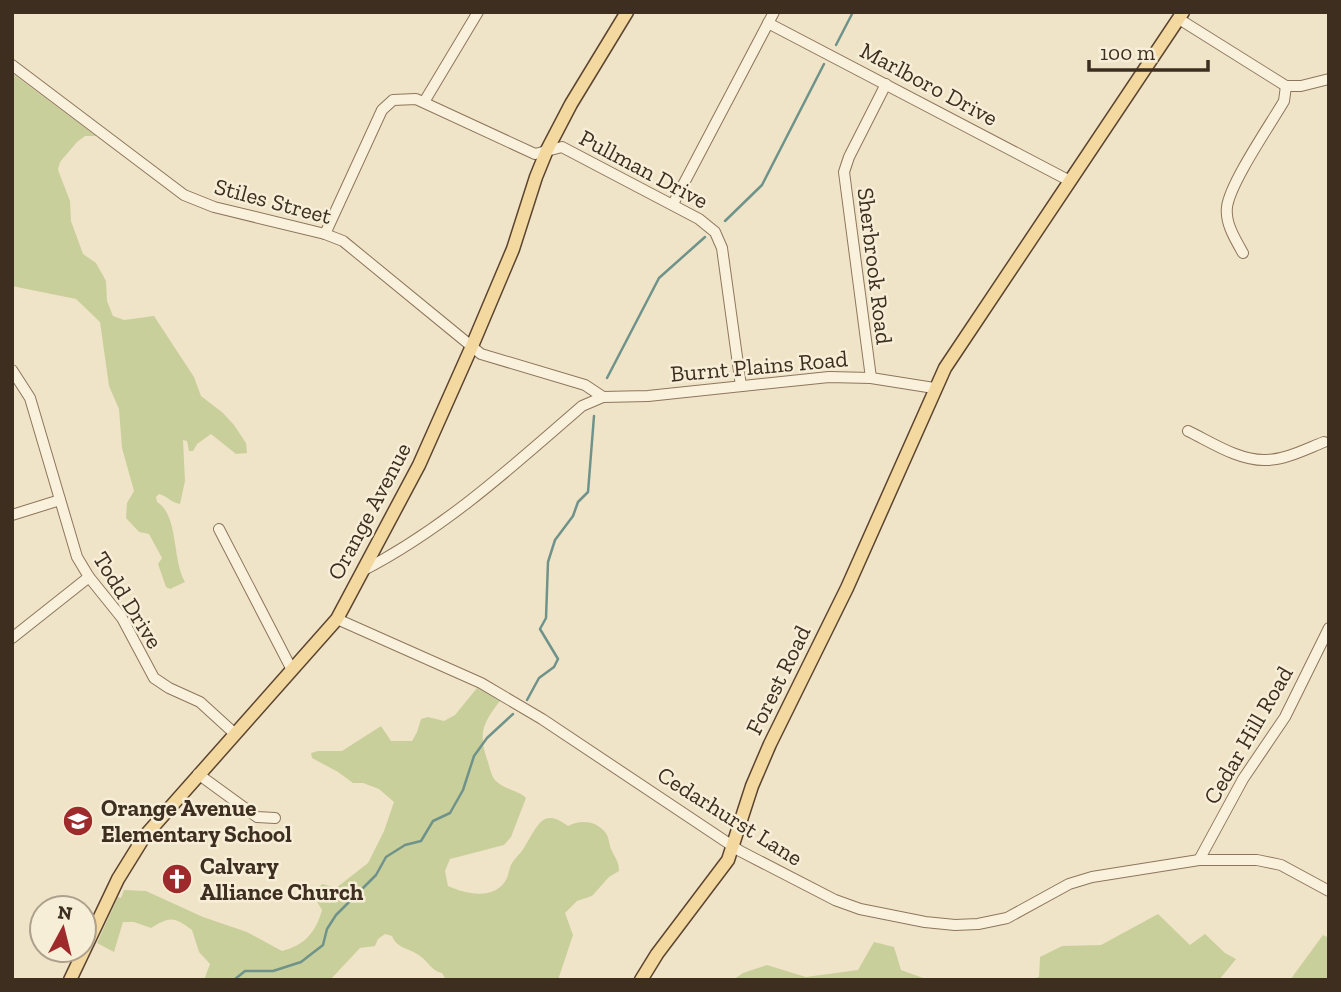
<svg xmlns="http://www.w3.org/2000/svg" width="1341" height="992" font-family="'Zilla Slab',serif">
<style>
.green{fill:#c9cf9b}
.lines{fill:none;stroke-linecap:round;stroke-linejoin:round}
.stream{stroke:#6f938a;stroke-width:2.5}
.minor-casing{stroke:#8d765c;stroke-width:12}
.major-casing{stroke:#5b4430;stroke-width:15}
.minor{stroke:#faf1dc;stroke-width:10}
.major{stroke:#f3d9a0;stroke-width:12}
.labels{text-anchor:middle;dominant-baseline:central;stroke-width:5;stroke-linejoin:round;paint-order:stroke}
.street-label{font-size:23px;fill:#3d2e20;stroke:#f7eed8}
.poi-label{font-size:23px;font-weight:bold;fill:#3d2e20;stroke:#f7eed8;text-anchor:start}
</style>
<rect width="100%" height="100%" fill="#f0e4c8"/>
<g class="green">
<path d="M 12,73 L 96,136 L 85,136 L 77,142 L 60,162 L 58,170 L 70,201 L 71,221 L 83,254 L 96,263 L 106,281 L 107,301 L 113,316 L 124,320 L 154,316 L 194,377 L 201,396 L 223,413 L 234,425 L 246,443 L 247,453 L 236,454 L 211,434 L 197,444 L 193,451 L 189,451 L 187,441 L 183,440 L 185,481 L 180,504 C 172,503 167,496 159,494 L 156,497 L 157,502 C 179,515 172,561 185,582 L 170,589 L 166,587 L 158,564 L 162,558 L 149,534 L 139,532 L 126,518 L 127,503 L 134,491 L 122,448 L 119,409 L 109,386 L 100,322 L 76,299 L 12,286 Z"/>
<path d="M 477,688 L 500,701 C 482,724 478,734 488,762 C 490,769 492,778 497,782 C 506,790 518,790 526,798 L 511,837 L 504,845 L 450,859 L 445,871 L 448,886 C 466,894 496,901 507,878 C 509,873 509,868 512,863 C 516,857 522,852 525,846 C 538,825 543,807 568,826 C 580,820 595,820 605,832 C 609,836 609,844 611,849 C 615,858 619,861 619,871 L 609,877 L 592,896 L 577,901 L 565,913 L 573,935 L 558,980 L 446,980 L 442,973 C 431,971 429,962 420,956 C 410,948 397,949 392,936 L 385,934 L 378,939 L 375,946 L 360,948 L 330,980 L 204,980 L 210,964 L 199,952 L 192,930 C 173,916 170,917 151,928 L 134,922 L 123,922 L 114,952 L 97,943 L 118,897 L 121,898 L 124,890 L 146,891 L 203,917 L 247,932 L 282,951 C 305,945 316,932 322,910 L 313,895 L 322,884 L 336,888 L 368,863 L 384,831 L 394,802 L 379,789 L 363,783 L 353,783 L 338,772 L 312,758 L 311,753 L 318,751 L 342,751 L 381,726 L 391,741 L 412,741 L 417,732 L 421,719 L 428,717 L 444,721 L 455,715 Z"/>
<path d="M 1158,914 L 1190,945 L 1205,934 L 1225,953 L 1236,959 L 1219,980 L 1029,980 L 1039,977 L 1040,957 L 1062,946 L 1101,945 Z"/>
<path d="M 1323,935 L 1329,938 L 1329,980 L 1290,980 Z"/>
<path d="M 874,942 L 894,947 L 901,970 L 926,979 L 987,980 L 733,980 L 743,973 L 767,965 L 806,977 L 858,970 Z"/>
</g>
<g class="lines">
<g class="stream">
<path d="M 836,45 L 853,12"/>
<path d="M 725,221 L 762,185 L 824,64"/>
<path d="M 607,378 L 659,278 L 705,237"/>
<path d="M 527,700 L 539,678 L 554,667 L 558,659 L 540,629 L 546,618 L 548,562 L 555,540 L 573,516 L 578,502 L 588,492 L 594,416"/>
<path d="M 234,980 L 245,971 L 273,971 L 301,962 L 323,945 L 327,929 L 336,915 L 376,875 L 386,857 L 405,845 L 421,841 L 433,821 L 450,813 L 463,790 L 474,756 L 487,738 L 513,714"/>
</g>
<g class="minor-casing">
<g id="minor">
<path d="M 1179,19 L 1286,86 L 1301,86 L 1329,79"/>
<path d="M 768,23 L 1070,181"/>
<path d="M 12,65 L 184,195 L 214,207 L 325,234 L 343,241 L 481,354 L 585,385 L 603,397"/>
<path d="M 424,102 L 478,12"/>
<path d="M 673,204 L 774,12"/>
<path d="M 325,234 L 382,110 L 393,100 L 416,99 L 535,154 L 562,147 L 699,219 L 715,232 L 722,248 L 741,386"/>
<path d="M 1243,253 C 1235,239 1225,223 1227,207 C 1230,183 1270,125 1284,101 L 1286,86"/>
<path d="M 12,370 L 30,398 L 77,557 L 89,577 L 122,618 L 154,678 L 169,688 L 200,702 L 234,733"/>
<path d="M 871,378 L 844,172 L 849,157 L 886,84"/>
<path d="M 1188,431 C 1211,442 1239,461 1266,460 C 1285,460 1306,449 1324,442"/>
<path d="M 12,515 L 60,500"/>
<path d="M 219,529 L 292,670"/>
<path d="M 362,571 C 444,529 513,466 582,406 L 603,397 L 648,396 L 829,377 L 871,378 L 934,388"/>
<path d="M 337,619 L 481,683 L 542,719 L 740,851 L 835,900 L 860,909 L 925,922 L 955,925 L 978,924 L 1007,918 L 1069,884 L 1092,877 L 1199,860 L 1257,860 L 1281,865 L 1329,891"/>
<path d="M 12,638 L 89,577"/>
<path d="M 198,774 L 257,817 L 275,818"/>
<path d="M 1199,860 L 1243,779 L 1285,717 L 1329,628"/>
</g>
</g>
<g class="major-casing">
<g id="major">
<path d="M 70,980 L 118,879 L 144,837 L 337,619 L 419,465 L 472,346 L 513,249 L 536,177 L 547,150 L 571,104 L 627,12"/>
<path d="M 641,980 L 657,954 L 728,860 L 752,786 L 770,744 L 847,588 L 945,368 L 1183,12"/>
</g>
</g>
<use href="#minor" class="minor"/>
<use href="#major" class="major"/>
</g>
<defs>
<g id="school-disc" transform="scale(1.575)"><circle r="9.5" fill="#9e2a2b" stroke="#f7eed8"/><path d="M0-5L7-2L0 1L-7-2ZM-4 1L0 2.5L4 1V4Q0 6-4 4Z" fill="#fff"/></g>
<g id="church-disc" transform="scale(1.575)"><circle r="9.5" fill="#9e2a2b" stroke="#f7eed8"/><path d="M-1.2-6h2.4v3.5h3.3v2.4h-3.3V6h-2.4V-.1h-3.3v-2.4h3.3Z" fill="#fff"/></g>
</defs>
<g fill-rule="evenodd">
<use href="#school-disc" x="78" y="821"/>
<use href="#church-disc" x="177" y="879"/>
</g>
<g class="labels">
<g class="street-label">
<text transform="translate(929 84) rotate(28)">Marlboro Drive</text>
<text transform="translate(644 169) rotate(28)">Pullman Drive</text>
<text transform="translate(273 201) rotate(15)">Stiles Street</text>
<text transform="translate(875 266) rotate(83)">Sherbrook Road</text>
<text transform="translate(759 366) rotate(-5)">Burnt Plains Road</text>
<text transform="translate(369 511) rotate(-62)">Orange Avenue</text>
<text transform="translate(128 600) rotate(58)">Todd Drive</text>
<text transform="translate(778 680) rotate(-64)">Forest Road</text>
<text transform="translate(1248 735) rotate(-60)">Cedar Hill Road</text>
<text transform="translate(730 816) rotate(32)">Cedarhurst Lane</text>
</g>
<g class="poi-label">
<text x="101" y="808">Orange Avenue<tspan x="101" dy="26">Elementary School</tspan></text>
<text x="200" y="866">Calvary<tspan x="200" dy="26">Alliance Church</tspan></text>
</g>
</g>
<rect width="1341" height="992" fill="none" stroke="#3d2e20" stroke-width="28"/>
<g transform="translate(63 929) rotate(7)"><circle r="33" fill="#f7eed8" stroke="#ada18e" stroke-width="2"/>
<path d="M0-5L12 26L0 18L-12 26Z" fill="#9e2a2b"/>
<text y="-10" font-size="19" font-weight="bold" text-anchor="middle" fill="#3d2e20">N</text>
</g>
<path d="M1089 60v10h119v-10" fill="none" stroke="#3d2e20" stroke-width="3.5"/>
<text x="1100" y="60" font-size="21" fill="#3d2e20" stroke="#f7eed8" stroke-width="5" paint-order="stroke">100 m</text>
</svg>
